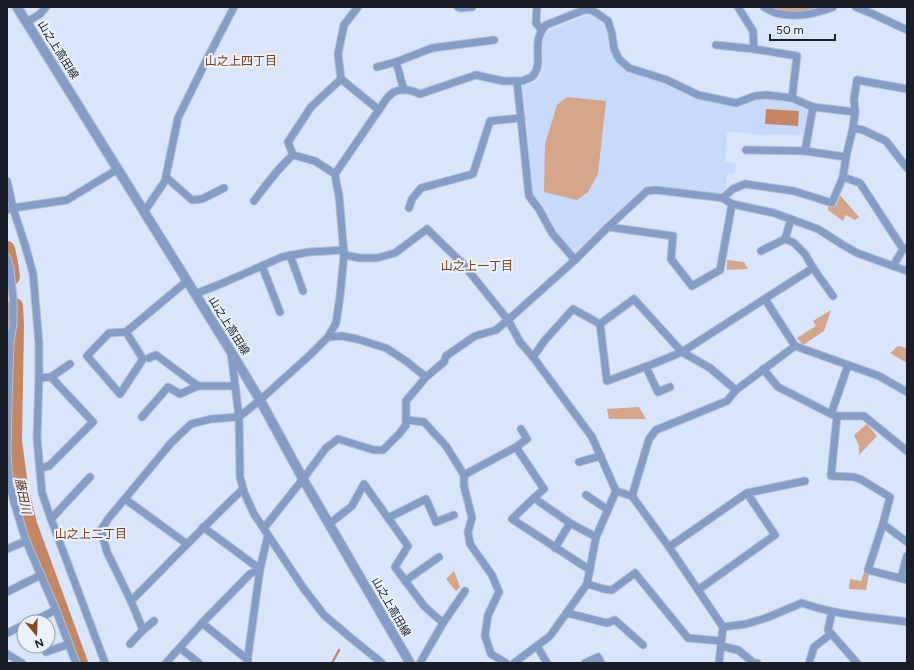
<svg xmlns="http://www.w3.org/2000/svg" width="914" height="670" font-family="Figtree,'Noto Sans JP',sans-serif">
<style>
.built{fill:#c6dafb}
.green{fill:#d5a68a}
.water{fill:#c58763}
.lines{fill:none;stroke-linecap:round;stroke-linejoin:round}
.stream{stroke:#c58763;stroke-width:2.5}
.river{stroke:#c58763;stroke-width:16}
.minor-casing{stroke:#b5c1d4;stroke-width:9}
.tertiary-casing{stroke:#b5c1d4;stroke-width:11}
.minor{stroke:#849dc6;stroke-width:7}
.tertiary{stroke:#849dc6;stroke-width:9}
.labels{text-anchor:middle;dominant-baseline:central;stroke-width:4;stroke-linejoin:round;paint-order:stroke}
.street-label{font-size:11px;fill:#181d27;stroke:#ebf2fc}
.neighbourhood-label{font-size:12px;fill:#7c3f14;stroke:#ebf2fc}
.water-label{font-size:12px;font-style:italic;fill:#592f14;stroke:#ebf2fc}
</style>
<rect width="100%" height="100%" fill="#d8e5fa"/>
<path class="built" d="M 586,16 L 590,16 L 595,18 L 604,25 L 608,35 L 610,51 L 616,61 L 627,72 L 665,84 L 697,99 L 737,106 L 756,100 L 767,99 L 792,103 L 807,110 L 803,135 L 776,134 L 761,135 L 727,131 L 725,162 L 736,164 L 735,173 L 727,175 L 725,193 L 722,194 L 656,186 L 645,188 L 605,225 L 575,254 L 556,230 L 543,206 L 533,194 L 523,86 L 535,82 L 540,77 L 543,67 L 543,39 L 546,33 L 549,30 Z"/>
<g class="green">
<path d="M 771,7 L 827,7 C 809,11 788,17 771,7 Z"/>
<path d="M 567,97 L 606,101 L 598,174 L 588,192 L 577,200 L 544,192 L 545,144 L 557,105 Z"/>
<path d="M 840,195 L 859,217 L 855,220 L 846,215 L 843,221 L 828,210 L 828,206 L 836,206 Z"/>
<path d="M 727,260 L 744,262 L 748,269 L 727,270 Z"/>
<path d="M 831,310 L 824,331 L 803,345 L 797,338 L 816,326 L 813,321 Z"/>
<path d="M 898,346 L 907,348 L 907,363 L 890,353 Z"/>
<path d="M 639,407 L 646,419 L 609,419 L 607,409 Z"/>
<path d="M 867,424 L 877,436 L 859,455 L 859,446 L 854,435 Z"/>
<path d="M 454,571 L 460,587 L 456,591 L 446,579 Z"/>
<path d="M 864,572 L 869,573 L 866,590 L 849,589 L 850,579 L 861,581 Z"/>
</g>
<path class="water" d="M 766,109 L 799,111 L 798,126 L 765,124 Z"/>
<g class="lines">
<path class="stream" d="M 332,663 L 339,650"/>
<g class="river">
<path d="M 7,249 L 10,263 L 12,277"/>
<path d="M 15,306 L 16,325 L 14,441 L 20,486 L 29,524 L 80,663"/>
</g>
<g class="minor-casing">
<g id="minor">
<path d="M 458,7 L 461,8 L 472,7"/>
<path d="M 537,7 L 536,23 L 542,30"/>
<path d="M 738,7 L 753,31 L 754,49 L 797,56 L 792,98"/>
<path d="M 764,7 C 768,9 772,12 776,13 C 795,18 815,14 833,7"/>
<path d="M 856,7 L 873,14 L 907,30"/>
<path d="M 27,22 L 40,14 L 46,7"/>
<path d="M 716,45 L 754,49"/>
<path d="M 396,62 L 432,48 L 494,40"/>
<path d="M 377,67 L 396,62 L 404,90"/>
<path d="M 341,79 L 379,110"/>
<path d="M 517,81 L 529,196 L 539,209 L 552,233 L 575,260"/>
<path d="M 813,107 L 805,151 L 846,157"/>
<path d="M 855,112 L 853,128 L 863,130 L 886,141 L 907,168"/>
<path d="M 746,150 L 805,151"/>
<path d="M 293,155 L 315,161 L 335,174"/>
<path d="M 166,177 L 192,200 L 202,199 L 224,188"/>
<path d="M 843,177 L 860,183 L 903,249 L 907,248"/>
<path d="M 7,181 L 13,208 L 25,245 L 33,273 L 39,344 L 39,378 L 37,438 L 42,493 L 51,519 L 105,663"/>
<path d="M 254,201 C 266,185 278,168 293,155 L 288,142 L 311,107 L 341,79 L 338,54 L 344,25 L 358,7"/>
<path d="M 732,204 L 774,213 L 818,229 L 843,245 L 857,253 L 907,271"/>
<path d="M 409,208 L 412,199 L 421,188 L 473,174 L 490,121 L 521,118"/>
<path d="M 7,210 L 13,208 L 67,200 L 118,169"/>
<path d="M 144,212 L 165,181 L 178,118 L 207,59 L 234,7"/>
<path d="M 608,227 L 673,236 L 671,259 L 692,286 L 720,270 L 732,204 L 723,198"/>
<path d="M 785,239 L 794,243 L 805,254 L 813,268 L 833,296"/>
<path d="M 761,251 L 785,239 L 791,219"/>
<path d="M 290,255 L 303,291"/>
<path d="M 344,255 L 360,258 L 377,258 L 395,253 L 427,229 L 463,264 L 508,320 L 520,342 L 533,357 L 592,437 L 616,491 L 632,496 L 669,547 L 723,627 L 719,663"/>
<path d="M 7,258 L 10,269 L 13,298 L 13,324 L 10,342 L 8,403 L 7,453 L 9,480 L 14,502 L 26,541 L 56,610 L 76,663"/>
<path d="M 262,266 L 280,312"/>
<path d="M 893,266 L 903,249"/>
<path d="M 195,294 L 223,283 L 282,257 L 309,252 L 344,250"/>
<path d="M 634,299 L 682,352 L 653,364 L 607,381 L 600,324 Z"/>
<path d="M 765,299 L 795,346"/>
<path d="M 126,332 L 143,359 L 120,394 L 87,356 L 109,333 L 126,332 L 187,281"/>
<path d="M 328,337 L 342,336 L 357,339 L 386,348 L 406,361 L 426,377"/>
<path d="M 231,352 L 239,417 L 240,477 L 244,492 L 254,514 L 304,589 L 324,615 L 351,638 L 382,663"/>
<path d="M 533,357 L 545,340 L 573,309 L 600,324"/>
<path d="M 149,358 L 156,355 L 198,386"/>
<path d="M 646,367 L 658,392 L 670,387"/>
<path d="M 763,369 L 778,387 L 831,414 L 837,416 L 864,416 L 907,451"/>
<path d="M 51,377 L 70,364"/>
<path d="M 39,378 L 51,377 L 93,422 L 49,466 L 40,468"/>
<path d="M 736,390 L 710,368 L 682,352 L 813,268"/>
<path d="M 831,414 L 848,365"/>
<path d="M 837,416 L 831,476 L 854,477 L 862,480 L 890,497 L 883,524"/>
<path d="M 142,417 L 168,387 L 180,394 L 198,386 L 235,386"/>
<path d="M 406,420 L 424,422 L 446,446 L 464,475 L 464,486 L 472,518 L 468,532 L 470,544 L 492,575 L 499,592 L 488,615 L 485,636 L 491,654 L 506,663"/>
<path d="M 516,447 L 527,439 L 521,429"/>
<path d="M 579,462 L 601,456"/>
<path d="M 464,475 L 516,447 L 544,489 L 534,498 L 570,523 L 596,537"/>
<path d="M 243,489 C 205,525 168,564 131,601 L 107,552 L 101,530 L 108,519 L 171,443 L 191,424 L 211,419 L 239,417 L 260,400 L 310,355 L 328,337 L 336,323 L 340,296 L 344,255 L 339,195 L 336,181 L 335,174 L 387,98 C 389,96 392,93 394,92 C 402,88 413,90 420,94 L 476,75 L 503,81 L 522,81 L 532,77 C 546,62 529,43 546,25 L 584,10 L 591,10 L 598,14 L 608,21 L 612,34 L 614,49 L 619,59 L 629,68 L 667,80 L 698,95 L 736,103 L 755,96 L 767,95 L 792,98 L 813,107 L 855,112 L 854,99 L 857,80 L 907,89"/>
<path d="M 586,495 L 608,510"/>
<path d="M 632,496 L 649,439 L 656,430 L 727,401 L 736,390 L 795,346 L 879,376 L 907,392"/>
<path d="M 534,498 L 512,519 L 590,570"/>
<path d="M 125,499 L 187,544"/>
<path d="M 388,518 L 426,499 L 436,522 L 454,515"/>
<path d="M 51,519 L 90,477"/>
<path d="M 329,524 L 352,506 L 364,484 L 408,546 L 395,567 L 424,606 L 443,623 L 420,663"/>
<path d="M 264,528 L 303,479 L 326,448 L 338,439 L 374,450 L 383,450 L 399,434 L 406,425 L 406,401 L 426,377 L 444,362 L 446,356 L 475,336 L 496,330 L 508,320 L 575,260 L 608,227 L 647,191 L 656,190 L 723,198 L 733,189 L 745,184 L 794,191 L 832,203 L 843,177 L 846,157 L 853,128"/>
<path d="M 907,542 L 883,524 L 868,570 L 907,580"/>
<path d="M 669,547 L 747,493 L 805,481"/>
<path d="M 555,548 L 570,523"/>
<path d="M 7,549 L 26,541"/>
<path d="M 901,578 L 907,556"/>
<path d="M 405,581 L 439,557"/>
<path d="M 587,584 L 604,589 L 612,590 L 635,573 L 688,638 L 721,641"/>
<path d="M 698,590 L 775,535 L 747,493"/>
<path d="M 7,592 L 41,575"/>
<path d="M 832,612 L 828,630 L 857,663"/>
<path d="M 567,613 L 607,623 L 615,620 L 643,645"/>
<path d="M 31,622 L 56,610"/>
<path d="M 202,623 L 248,660"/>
<path d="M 443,623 L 465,591"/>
<path d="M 723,627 L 746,624 L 766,618 L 802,603 C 835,615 872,617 907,622"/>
<path d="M 143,630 L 154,621"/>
<path d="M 7,633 L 24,625"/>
<path d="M 130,644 L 143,630 L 131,601"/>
<path d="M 537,646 L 547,663"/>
<path d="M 721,646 L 738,650 L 754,663 L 757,663"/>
<path d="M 180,648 L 199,663"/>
<path d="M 46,652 L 69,644"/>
<path d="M 7,654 L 22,663"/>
<path d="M 166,663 L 202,623 L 250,574 L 260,569 L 203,527"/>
<path d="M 247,663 L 260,569 L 268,535"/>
<path d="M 514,663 L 550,636 L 587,584 L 596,537 L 616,491"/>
<path d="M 585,663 L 598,657 L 601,663"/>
<path d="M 809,663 L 814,647 L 831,634"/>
</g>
</g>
<g class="tertiary-casing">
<path id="tertiary" d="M 17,7 L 230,350 L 260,400 L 303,479 L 329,524 L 410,663"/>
</g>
<use href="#minor" class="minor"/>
<use href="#tertiary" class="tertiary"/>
</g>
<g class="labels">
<g class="street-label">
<text transform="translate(58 50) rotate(58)">山之上高田線</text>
<text transform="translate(229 326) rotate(58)">山之上高田線</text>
<text transform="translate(391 607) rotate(60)">山之上高田線</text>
</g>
<g class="neighbourhood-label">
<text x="241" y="61">山之上四丁目</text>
<text x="477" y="266">山之上一丁目</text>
<text x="91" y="534">山之上二丁目</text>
</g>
<g class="water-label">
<text transform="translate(23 496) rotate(78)">藤田川</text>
</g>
</g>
<rect width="914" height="670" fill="none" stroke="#181d27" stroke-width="16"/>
<g transform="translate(36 634) rotate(161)"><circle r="19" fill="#ebf2fc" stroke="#979da7"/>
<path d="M0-3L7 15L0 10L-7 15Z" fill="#8c491a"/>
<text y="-6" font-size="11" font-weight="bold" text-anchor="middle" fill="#181d27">N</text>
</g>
<path d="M770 34v6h65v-6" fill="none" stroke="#181d27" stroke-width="2"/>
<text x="776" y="34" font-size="12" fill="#181d27" stroke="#ebf2fc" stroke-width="3" paint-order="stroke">50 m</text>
</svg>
